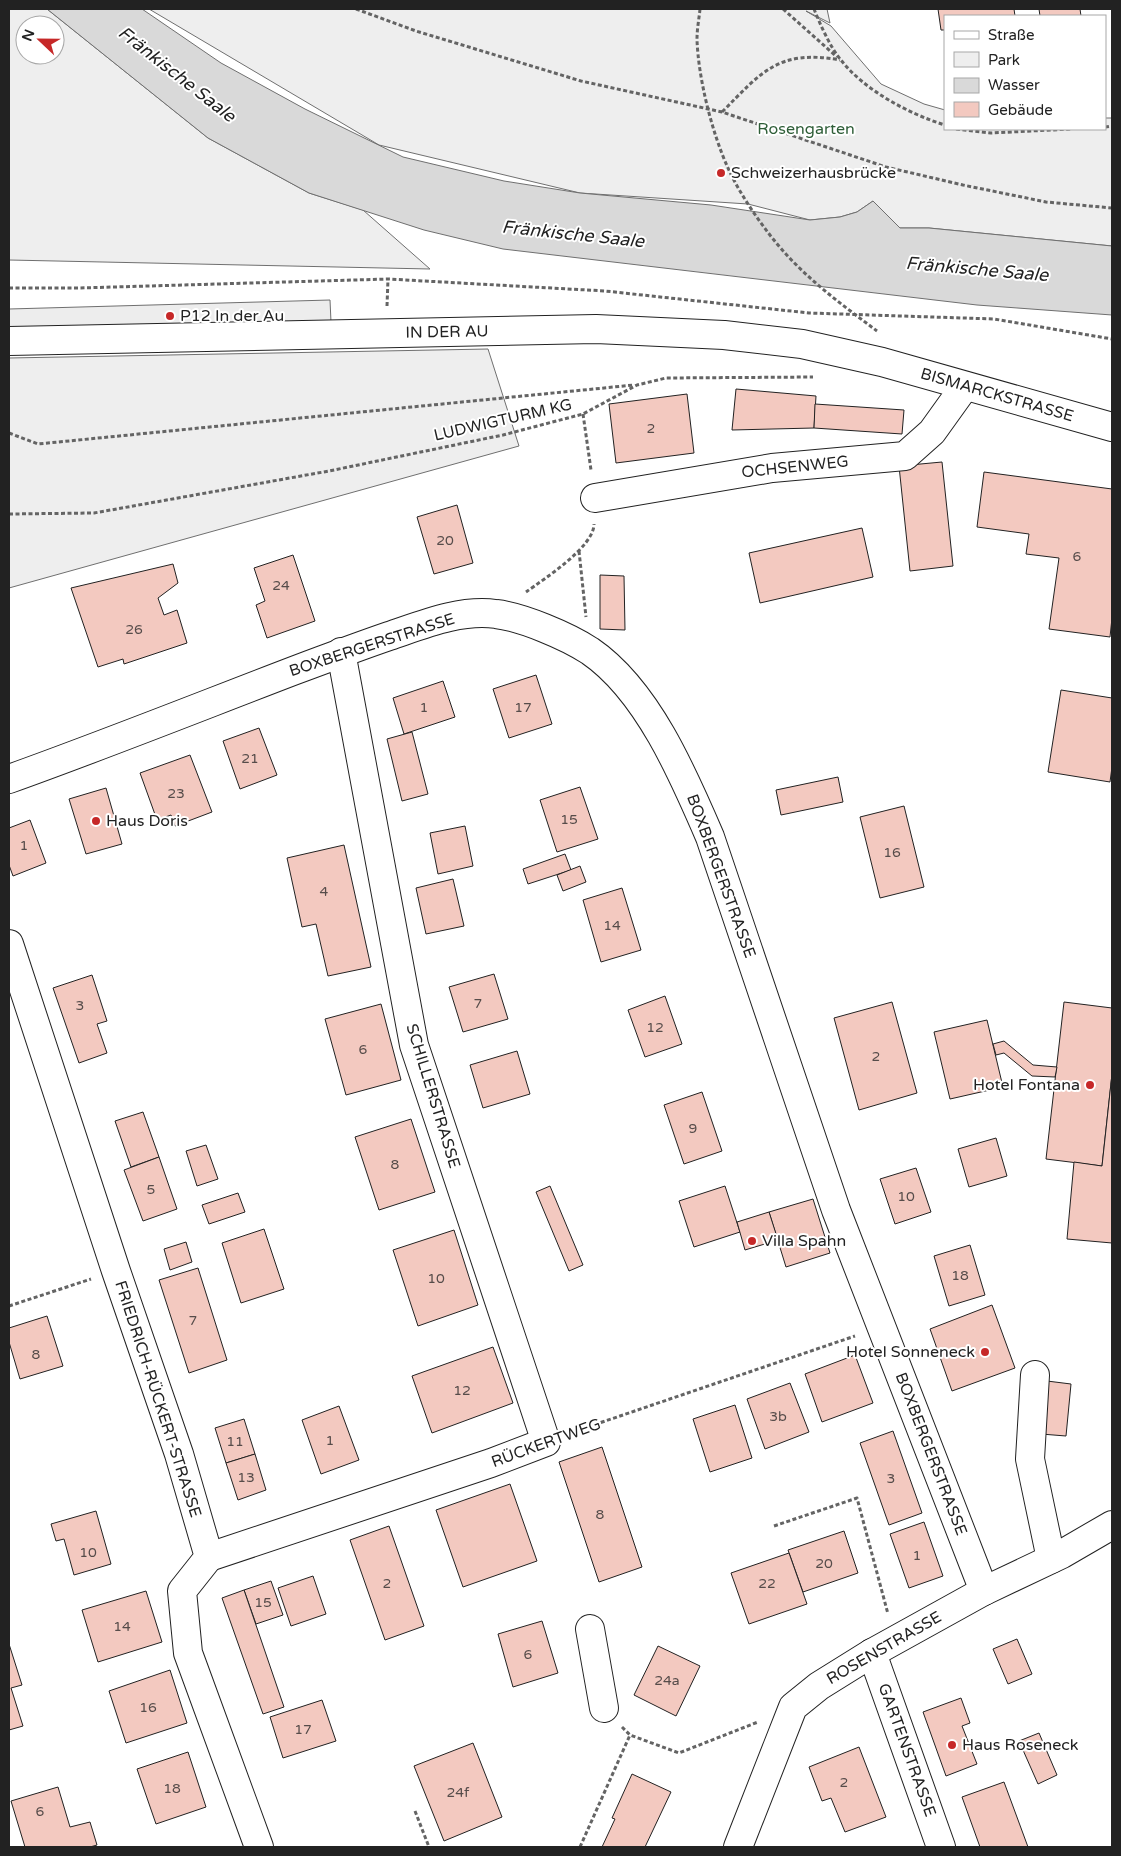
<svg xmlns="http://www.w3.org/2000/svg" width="1121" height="1856" font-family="'Varela Round',sans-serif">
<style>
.green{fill:#eee;stroke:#6f6f6f;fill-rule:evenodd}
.parking{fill:#ededed;stroke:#6f6f6f}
.water{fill:#d9d9d9;stroke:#6f6f6f}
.building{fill:#f3c9c0;stroke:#222}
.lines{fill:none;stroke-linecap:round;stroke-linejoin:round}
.minor-casing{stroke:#222;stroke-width:30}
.path{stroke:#646464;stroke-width:3;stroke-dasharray:4 2.5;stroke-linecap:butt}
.minor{stroke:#fff;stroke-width:28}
.path-bridge{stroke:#646464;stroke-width:3;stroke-dasharray:4 2.5;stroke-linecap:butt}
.poi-dot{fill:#c62828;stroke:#fff;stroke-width:2}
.labels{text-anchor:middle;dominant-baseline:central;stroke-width:4;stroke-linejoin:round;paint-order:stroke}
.number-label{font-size:14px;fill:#564c4a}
.park-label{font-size:16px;fill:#2f5e38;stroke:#fff}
.poi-label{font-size:16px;fill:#222;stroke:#fff;text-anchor:start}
.street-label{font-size:16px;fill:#222;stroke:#fff}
.water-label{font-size:18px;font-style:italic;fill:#222;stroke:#fff}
</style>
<rect width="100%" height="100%" fill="#fff"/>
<g class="green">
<path d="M 9,9 L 47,9 L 208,138 L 309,193 L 363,210 L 430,269 L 9,260 ZM 25,25 L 55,25 L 55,55 L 25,55 Z"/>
<path d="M 149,9 L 827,9 L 830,23 L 806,11 L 831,26 L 881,84 L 924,104 L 945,110 L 945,129 L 1105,129 L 1105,118 L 1112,118 L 1112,246 L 929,228 L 900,228 L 873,201 L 857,212 L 840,217 L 810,220 L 748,204 L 580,193 L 379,145 Z"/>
<path d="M 488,349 L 519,446 L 9,588 L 9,358 Z"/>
</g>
<path class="parking" d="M 330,300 L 331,322 L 9,332 L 9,309 Z"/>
<path class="water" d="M 47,9 L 142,9 L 221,63 L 305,109 L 403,157 L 504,181 L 580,193 L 711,205 L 810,220 L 840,217 L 857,212 L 873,201 L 900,228 L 929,228 L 1112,246 L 1112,315 L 977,305 L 503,249 L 424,230 L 309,193 L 208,138 Z"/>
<g class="building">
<path d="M 938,9 L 1014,9 L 1015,16 L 945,16 L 945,30 L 941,30 Z"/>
<path d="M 1039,9 L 1080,9 L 1081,16 L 1040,16 Z"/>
<path d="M 736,389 L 816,396 L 814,428 L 732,430 Z"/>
<path d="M 687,394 L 694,453 L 616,463 L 609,404 Z"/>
<path d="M 815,404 L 904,410 L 902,434 L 814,428 Z"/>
<path d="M 942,462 L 953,566 L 910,571 L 899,466 Z"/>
<path d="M 984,472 L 1112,489 L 1112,618 L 1110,637 L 1049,629 L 1059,558 L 1026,554 L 1029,534 L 977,527 Z"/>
<path d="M 457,505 L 473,563 L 434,574 L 417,517 Z"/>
<path d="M 862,528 L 873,577 L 760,603 L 749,553 Z"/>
<path d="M 293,555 L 315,621 L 267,638 L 256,605 L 265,601 L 254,568 Z"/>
<path d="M 173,564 L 178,583 L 158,598 L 164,615 L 177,610 L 187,643 L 124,664 L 123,659 L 98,667 L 71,588 Z"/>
<path d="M 600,575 L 624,576 L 625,630 L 600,629 Z"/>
<path d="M 536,675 L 552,724 L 509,738 L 493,689 Z"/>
<path d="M 443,681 L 455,717 L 404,734 L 393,698 Z"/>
<path d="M 1061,690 L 1112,698 L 1112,767 L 1110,782 L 1048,772 Z"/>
<path d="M 259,728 L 277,775 L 240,789 L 223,741 Z"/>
<path d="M 412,732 L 428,794 L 402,801 L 387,739 Z"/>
<path d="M 190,755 L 212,812 L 175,826 L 171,815 L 157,820 L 140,773 Z"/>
<path d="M 838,777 L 843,802 L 781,815 L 776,790 Z"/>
<path d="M 580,787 L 598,839 L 557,852 L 540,800 Z"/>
<path d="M 106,788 L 122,844 L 86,854 L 69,799 Z"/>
<path d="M 904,806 L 924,887 L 880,898 L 860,817 Z"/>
<path d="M 30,820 L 46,863 L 13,876 L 9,865 L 9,828 Z"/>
<path d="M 465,826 L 473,866 L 438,874 L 430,833 Z"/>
<path d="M 344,845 L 371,967 L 328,976 L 316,924 L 302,927 L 287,858 Z"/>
<path d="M 565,854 L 571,870 L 528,884 L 523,869 Z"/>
<path d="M 580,866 L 586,882 L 563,891 L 557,875 Z"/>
<path d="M 453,879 L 464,926 L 426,934 L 416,888 Z"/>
<path d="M 622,888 L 641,950 L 601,962 L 583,900 Z"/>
<path d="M 494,974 L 508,1019 L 463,1032 L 449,987 Z"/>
<path d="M 92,975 L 107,1021 L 97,1024 L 107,1053 L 79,1063 L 53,988 Z"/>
<path d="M 665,996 L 682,1044 L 645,1057 L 628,1010 Z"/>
<path d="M 892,1002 L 917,1093 L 859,1110 L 834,1018 Z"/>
<path d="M 1064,1002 L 1112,1008 L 1112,1074 L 1102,1166 L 1046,1159 Z"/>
<path d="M 381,1004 L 401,1080 L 346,1095 L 325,1019 Z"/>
<path d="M 987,1020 L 1003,1087 L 950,1099 L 934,1032 Z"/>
<path d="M 1004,1041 L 1033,1065 L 1057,1067 L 1055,1077 L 1032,1076 L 1004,1053 L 996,1055 L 993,1044 Z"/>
<path d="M 517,1051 L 530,1094 L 483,1108 L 470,1065 Z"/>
<path d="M 1112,1074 L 1112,1243 L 1067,1239 L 1074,1162 L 1102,1166 Z"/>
<path d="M 702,1092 L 722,1151 L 684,1164 L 664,1105 Z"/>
<path d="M 143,1112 L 159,1157 L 131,1167 L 115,1121 Z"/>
<path d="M 411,1119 L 435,1192 L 379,1210 L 355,1137 Z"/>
<path d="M 996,1138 L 1007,1176 L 969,1187 L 958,1149 Z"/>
<path d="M 206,1145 L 218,1179 L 197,1186 L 186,1151 Z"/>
<path d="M 159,1157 L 177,1209 L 143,1221 L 124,1170 Z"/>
<path d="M 916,1168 L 931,1212 L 895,1224 L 880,1179 Z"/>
<path d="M 550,1186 L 583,1265 L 569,1271 L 536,1192 Z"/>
<path d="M 725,1186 L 740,1232 L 694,1247 L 679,1201 Z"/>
<path d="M 238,1193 L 245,1212 L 209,1224 L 202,1205 Z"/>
<path d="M 813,1199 L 830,1253 L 786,1267 L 769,1212 Z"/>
<path d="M 769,1212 L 778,1240 L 745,1250 L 737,1222 Z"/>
<path d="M 264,1229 L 284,1289 L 241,1303 L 222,1243 Z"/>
<path d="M 454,1230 L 478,1305 L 418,1326 L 393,1250 Z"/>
<path d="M 186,1242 L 192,1262 L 170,1270 L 164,1249 Z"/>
<path d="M 970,1245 L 985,1295 L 949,1306 L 934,1256 Z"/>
<path d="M 198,1268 L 227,1360 L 189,1373 L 159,1280 Z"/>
<path d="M 992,1305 L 1015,1368 L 952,1391 L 930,1329 Z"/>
<path d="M 47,1316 L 63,1366 L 20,1379 L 9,1342 L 9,1328 Z"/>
<path d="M 493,1347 L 513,1403 L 432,1433 L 412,1376 Z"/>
<path d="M 855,1355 L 873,1403 L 822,1422 L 805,1374 Z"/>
<path d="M 1047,1381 L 1071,1384 L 1066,1436 L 1041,1434 Z"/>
<path d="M 790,1383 L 809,1432 L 765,1449 L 747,1399 Z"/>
<path d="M 735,1405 L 752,1458 L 710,1472 L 693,1419 Z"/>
<path d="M 339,1406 L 359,1460 L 321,1474 L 302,1420 Z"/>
<path d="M 244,1419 L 255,1454 L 226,1463 L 215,1428 Z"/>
<path d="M 893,1431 L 922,1513 L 889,1525 L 860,1443 Z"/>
<path d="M 602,1447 L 642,1567 L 599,1582 L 559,1462 Z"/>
<path d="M 255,1454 L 266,1490 L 238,1500 L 226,1463 Z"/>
<path d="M 510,1484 L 537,1561 L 463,1587 L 436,1510 Z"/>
<path d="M 96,1511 L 111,1564 L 74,1575 L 64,1539 L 56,1541 L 51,1524 Z"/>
<path d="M 924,1522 L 943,1576 L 909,1588 L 890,1534 Z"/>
<path d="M 389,1526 L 424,1626 L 385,1640 L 350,1540 Z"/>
<path d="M 844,1531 L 858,1573 L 803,1592 L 788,1550 Z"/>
<path d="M 789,1553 L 807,1604 L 749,1624 L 731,1573 Z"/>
<path d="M 313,1576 L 326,1614 L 291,1626 L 278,1588 Z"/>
<path d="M 271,1581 L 283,1615 L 256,1624 L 244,1590 Z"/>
<path d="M 244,1590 L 284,1707 L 263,1714 L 222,1598 Z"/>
<path d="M 146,1591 L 162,1642 L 98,1662 L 82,1610 Z"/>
<path d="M 542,1621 L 558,1673 L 513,1687 L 498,1634 Z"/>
<path d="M 1017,1639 L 1032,1674 L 1008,1684 L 993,1649 Z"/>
<path d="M 9,1644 L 22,1685 L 11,1688 L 23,1726 L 9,1730 Z"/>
<path d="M 658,1646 L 700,1666 L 676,1716 L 634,1695 Z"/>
<path d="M 170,1670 L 187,1723 L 126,1743 L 109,1691 Z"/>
<path d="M 961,1698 L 970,1723 L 962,1726 L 977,1764 L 946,1776 L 923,1712 Z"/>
<path d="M 322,1700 L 336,1741 L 283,1758 L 270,1717 Z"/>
<path d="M 1039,1733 L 1057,1775 L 1038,1784 L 1019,1741 Z"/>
<path d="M 473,1743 L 502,1817 L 444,1841 L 414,1766 Z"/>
<path d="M 859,1747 L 886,1817 L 845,1832 L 831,1798 L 822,1801 L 809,1767 Z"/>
<path d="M 188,1752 L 206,1807 L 156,1824 L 137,1769 Z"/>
<path d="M 632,1774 L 671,1792 L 645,1847 L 602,1847 L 615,1819 L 612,1818 Z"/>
<path d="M 1004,1782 L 1028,1847 L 980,1847 L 962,1797 Z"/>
<path d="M 58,1787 L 70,1827 L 90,1822 L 97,1845 L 90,1847 L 25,1847 L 11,1801 Z"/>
</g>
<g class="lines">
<g class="minor-casing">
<g id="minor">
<path d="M 9,341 L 596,329 L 724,335 L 802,344 L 882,362 L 1112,427"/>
<path d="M 595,498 L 772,468 L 905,456 L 932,432 L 965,386"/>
<path d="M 9,779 C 104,745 199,707 293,671 C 325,659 357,647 389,636 C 422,625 460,609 496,614 C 522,617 567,636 590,651 C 647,690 683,774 710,837 L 836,1210 L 984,1591"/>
<path d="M 9,944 L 116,1271 L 179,1454 L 209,1557 L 182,1591 L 188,1653 L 259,1847"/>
<path d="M 1035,1375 L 1030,1459 L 1051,1559"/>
<path d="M 209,1557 L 491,1463 L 546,1442 L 414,1045 L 341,652"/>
<path d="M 590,1629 L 604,1708"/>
<path d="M 872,1653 L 941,1847"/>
<path d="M 738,1847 L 793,1707 L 819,1686 L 872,1653 L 984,1591 L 1062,1554 L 1112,1525"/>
</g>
</g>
<g class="path">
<path d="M 356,9 L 416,31 L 581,81 L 722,112 L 886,167 L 963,185 L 1046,202 L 1112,208"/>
<path d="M 783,9 L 837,57"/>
<path d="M 814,9 C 820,24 830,47 841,60 C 864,90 909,114 945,125"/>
<path d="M 722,112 C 762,72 778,49 840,60"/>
<path d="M 1105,127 L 1112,126"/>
<path d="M 956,129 L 991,133 L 1071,129"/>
<path d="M 9,288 L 80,288 L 388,279 L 605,291 L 809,313 L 994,319 L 1112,339"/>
<path d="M 387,306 L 388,279"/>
<path d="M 583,414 L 591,470"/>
<path d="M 9,433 L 38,444 L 634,385"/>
<path d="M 9,514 L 94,513 L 329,471 L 503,435 L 583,414 L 637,385 L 666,378 L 813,377"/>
<path d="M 579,551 L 586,617"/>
<path d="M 526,592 C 544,579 594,547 594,524"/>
<path d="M 9,1306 L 91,1279"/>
<path d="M 570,1433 L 855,1336"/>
<path d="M 774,1526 L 857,1498 L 888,1614"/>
<path d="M 622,1727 L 630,1735 L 679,1753 L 758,1722"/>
<path d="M 415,1811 L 429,1847"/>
<path d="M 580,1847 L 630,1735"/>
</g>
<use href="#minor" class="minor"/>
<path class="path-bridge" d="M 700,9 C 699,19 697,29 697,39 C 698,77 712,133 728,168 C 740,195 765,231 785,253 C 812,283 845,307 877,331"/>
</g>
<g class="poi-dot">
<circle cx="721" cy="173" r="5"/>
<circle cx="170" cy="316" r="5"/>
<circle cx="96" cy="821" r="5"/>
<circle cx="1090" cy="1085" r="5"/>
<circle cx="752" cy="1241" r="5"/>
<circle cx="985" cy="1352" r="5"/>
<circle cx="952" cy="1745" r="5"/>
</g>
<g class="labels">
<g class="number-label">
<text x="651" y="428">2</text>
<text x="445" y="540">20</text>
<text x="1077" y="556">6</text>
<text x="281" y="585">24</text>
<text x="134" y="629">26</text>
<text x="424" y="707">1</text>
<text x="523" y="707">17</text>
<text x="250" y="758">21</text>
<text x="176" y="793">23</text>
<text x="569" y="819">15</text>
<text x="24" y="845">1</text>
<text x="892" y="852">16</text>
<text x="324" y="891">4</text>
<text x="612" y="925">14</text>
<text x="478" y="1003">7</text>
<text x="80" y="1005">3</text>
<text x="655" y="1027">12</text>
<text x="363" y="1049">6</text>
<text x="876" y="1056">2</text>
<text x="693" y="1128">9</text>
<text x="395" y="1164">8</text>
<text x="151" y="1189">5</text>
<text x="906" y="1196">10</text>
<text x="960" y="1275">18</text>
<text x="436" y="1278">10</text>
<text x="193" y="1320">7</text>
<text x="36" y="1354">8</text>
<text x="462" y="1390">12</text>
<text x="778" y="1416">3b</text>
<text x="330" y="1440">1</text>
<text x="235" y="1441">11</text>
<text x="246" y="1477">13</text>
<text x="891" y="1478">3</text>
<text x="600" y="1514">8</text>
<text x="88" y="1552">10</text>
<text x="917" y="1555">1</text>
<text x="824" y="1563">20</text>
<text x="387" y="1583">2</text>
<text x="767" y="1583">22</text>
<text x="263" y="1602">15</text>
<text x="122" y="1626">14</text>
<text x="528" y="1654">6</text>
<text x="667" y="1680">24a</text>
<text x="148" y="1707">16</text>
<text x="303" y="1729">17</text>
<text x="844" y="1782">2</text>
<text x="172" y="1788">18</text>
<text x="458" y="1792">24f</text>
<text x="40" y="1811">6</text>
</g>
<g class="park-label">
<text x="806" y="129">Rosengarten</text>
</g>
<g class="poi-label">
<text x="731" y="173">Schweizerhausbrücke</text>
<text x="180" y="316">P12 In der Au</text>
<text x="106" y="821">Haus Doris</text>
<text x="1080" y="1085" text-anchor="end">Hotel Fontana</text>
<text x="762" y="1241">Villa Spahn</text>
<text x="975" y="1352" text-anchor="end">Hotel Sonneneck</text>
<text x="962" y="1745">Haus Roseneck</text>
</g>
<g class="street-label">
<text transform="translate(447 332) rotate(-1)">IN DER AU</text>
<text transform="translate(997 395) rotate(16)">BISMARCKSTRASSE</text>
<text transform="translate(503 420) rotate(-13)">LUDWIGTURM KG</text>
<text transform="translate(795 467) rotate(-6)">OCHSENWEG</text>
<text transform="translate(372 645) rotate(-18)">BOXBERGERSTRASSE</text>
<text transform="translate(721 876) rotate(70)">BOXBERGERSTRASSE</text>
<text transform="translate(433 1096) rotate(73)">SCHILLERSTRASSE</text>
<text transform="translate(158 1399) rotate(72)">FRIEDRICH-RÜCKERT-STRASSE</text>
<text transform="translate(546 1443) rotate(-20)">RÜCKERTWEG</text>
<text transform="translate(931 1454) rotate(69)">BOXBERGERSTRASSE</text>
<text transform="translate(884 1648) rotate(-30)">ROSENSTRASSE</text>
<text transform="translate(907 1750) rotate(70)">GARTENSTRASSE</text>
</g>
<g class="water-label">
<text transform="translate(177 74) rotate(38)">Fränkische Saale</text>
<text transform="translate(573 234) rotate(6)">Fränkische Saale</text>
<text transform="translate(977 269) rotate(5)">Fränkische Saale</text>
</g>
</g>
<rect width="1121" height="1856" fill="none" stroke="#222222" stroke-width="20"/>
<rect x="944" y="15" width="162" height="115" fill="#ffffff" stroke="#a7a7a7"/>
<rect x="954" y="31" width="25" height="8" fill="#ffffff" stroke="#a7a7a7"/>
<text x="988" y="40" font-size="15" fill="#222222">Straße</text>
<rect x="954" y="52" width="25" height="15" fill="#eeeeee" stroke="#a7a7a7"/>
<text x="988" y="65" font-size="15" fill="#222222">Park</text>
<rect x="954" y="78" width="25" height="15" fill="#d9d9d9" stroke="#a7a7a7"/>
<text x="988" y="90" font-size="15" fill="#222222">Wasser</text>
<rect x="954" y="102" width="25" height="15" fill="#f3c9c0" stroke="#a7a7a7"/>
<text x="988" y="115" font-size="15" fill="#222222">Gebäude</text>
<g transform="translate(40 40) rotate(292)"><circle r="24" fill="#ffffff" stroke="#a7a7a7"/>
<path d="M0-4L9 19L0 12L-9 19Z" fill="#c62828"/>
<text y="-8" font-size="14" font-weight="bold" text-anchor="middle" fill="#222222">N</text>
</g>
</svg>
